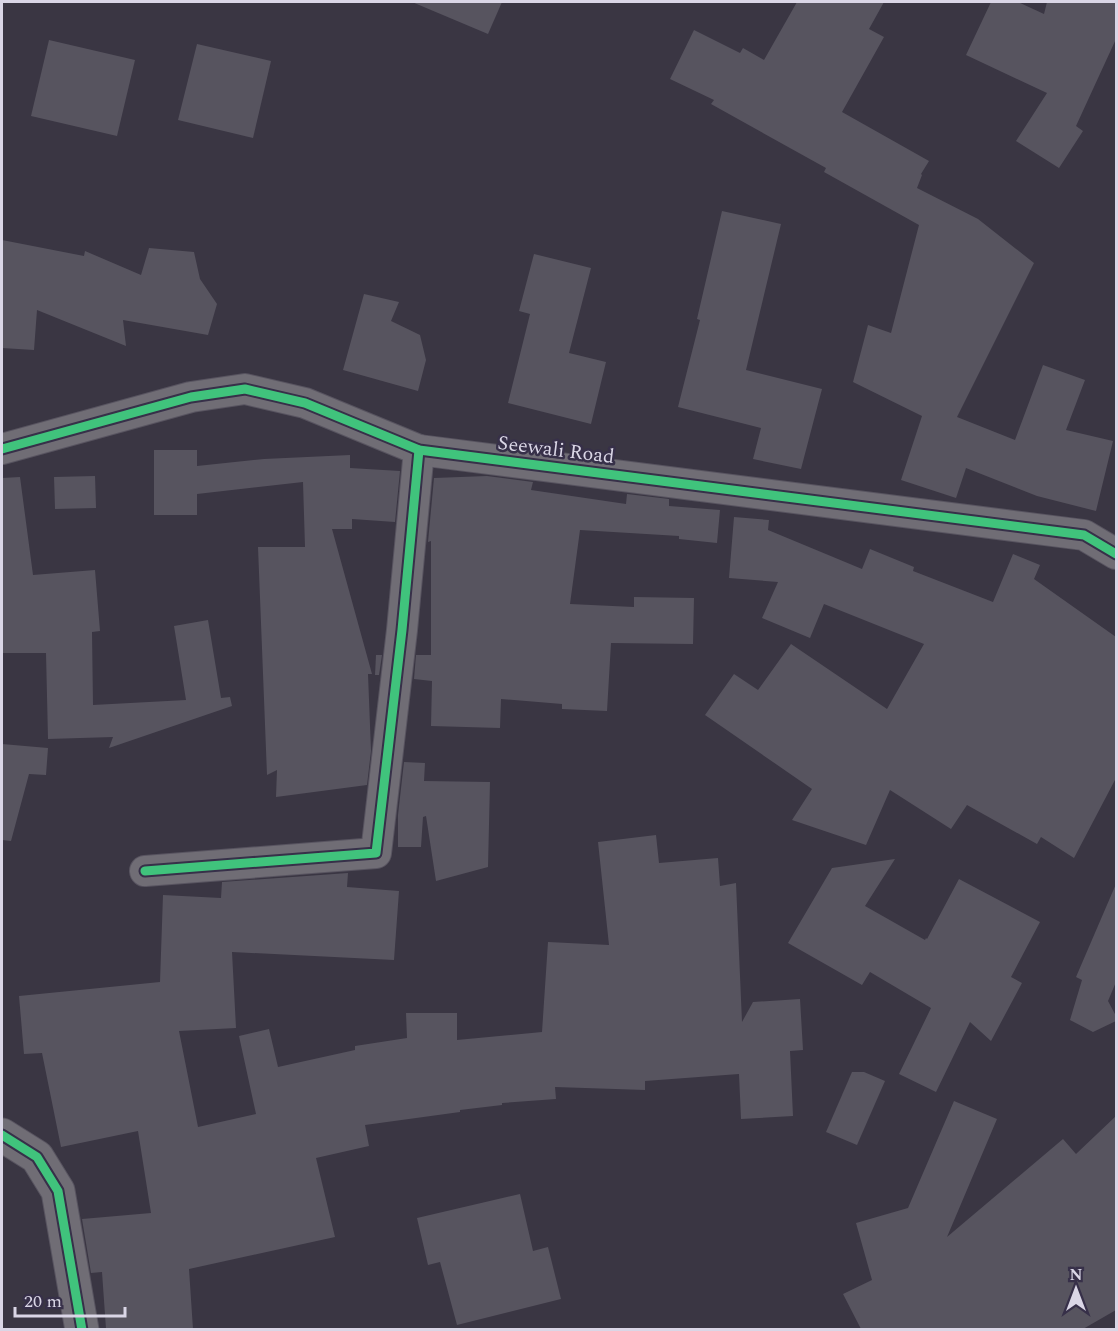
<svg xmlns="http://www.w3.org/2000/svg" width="1118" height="1331" font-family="Spectral,serif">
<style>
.building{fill:#57545f}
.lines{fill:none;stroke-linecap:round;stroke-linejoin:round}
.minor-casing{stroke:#585460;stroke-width:32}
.tertiary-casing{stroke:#585460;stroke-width:35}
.minor{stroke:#706d75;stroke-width:30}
.tertiary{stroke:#706d75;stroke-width:33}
.cycleway-casing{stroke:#373049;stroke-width:13}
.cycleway{stroke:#40c37c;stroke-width:9}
.labels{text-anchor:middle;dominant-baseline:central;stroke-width:5;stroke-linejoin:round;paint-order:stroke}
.street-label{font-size:20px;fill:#dad6e6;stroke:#373049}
</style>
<rect width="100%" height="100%" fill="#3a3643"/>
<g class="building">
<path d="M 412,2 L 502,2 L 488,34 Z"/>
<path d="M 797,2 L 884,2 L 869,29 L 884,37 L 842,112 L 929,161 L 921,174 L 922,175 L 917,188 L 978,219 L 1034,263 L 957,417 L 1015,440 L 1043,365 L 1085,380 L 1066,430 L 1113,441 L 1096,511 L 1037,496 L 966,468 L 956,498 L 901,480 L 922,416 L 853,382 L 868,325 L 891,333 L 919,225 L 824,172 L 826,168 L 711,104 L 714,100 L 670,79 L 694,30 L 740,53 L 743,48 L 764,60 Z"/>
<path d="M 991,2 L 1018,2 L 1044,14 L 1047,2 L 1116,2 L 1116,39 L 1076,126 L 1083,131 L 1059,168 L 1016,141 L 1047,93 L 966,55 Z"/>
<path d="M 49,40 L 135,60 L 117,136 L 31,116 Z"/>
<path d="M 197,44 L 271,61 L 253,138 L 178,120 Z"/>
<path d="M 722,211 L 781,224 L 746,370 L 822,389 L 801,469 L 753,459 L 761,428 L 678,407 L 700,320 L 697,319 Z"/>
<path d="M 2,240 L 84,256 L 85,251 L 141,275 L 149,248 L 194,252 L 200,279 L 217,304 L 208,335 L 123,320 L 126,346 L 37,310 L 34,350 L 2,348 Z"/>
<path d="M 534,254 L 591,268 L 569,353 L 606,362 L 591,424 L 508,403 L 530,314 L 519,311 Z"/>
<path d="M 364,294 L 399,302 L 391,321 L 420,335 L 426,360 L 418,391 L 343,370 Z"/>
<path d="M 154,450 L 197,450 L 197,466 L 264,459 L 350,455 L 350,468 L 400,471 L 395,522 L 352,519 L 352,529 L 332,529 L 372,674 L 368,674 L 371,751 L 367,785 L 276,797 L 277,770 L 267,775 L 258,547 L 305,547 L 303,482 L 197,494 L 197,515 L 154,515 Z"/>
<path d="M 95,476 L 96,508 L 55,509 L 54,477 Z"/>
<path d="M 487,476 L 533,482 L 531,490 L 626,504 L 627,494 L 669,499 L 669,506 L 720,510 L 717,543 L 679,539 L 679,536 L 580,530 L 570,604 L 634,607 L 634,597 L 694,598 L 693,644 L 611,643 L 607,711 L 562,709 L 562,704 L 501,699 L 500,728 L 431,726 L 432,681 L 414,679 L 416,655 L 431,655 L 431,541 L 428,542 L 434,478 Z"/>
<path d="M 20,477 L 33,575 L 95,570 L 100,631 L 92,632 L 93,705 L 186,700 L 174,626 L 208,620 L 221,698 L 230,697 L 232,706 L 109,748 L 113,737 L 48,739 L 46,653 L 2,653 L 2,478 Z"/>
<path d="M 734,517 L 769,520 L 768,530 L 862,569 L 870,549 L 914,567 L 913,571 L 993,602 L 1013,554 L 1040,565 L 1034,579 L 1116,637 L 1116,778 L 1074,858 L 1041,837 L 1037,844 L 967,805 L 951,829 L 890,790 L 866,845 L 792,820 L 812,789 L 705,715 L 734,674 L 758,690 L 791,644 L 887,709 L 924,644 L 824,604 L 810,638 L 762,618 L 778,582 L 729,578 Z"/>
<path d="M 376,655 L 382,655 L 379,675 L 375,675 Z"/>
<path d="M 2,744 L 48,748 L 46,775 L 29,774 L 11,841 L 2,840 Z"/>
<path d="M 404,762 L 425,763 L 424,781 L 490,782 L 488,867 L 436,881 L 426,816 L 423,817 L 421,847 L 398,847 L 398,815 Z"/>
<path d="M 656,835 L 659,863 L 718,858 L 720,886 L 736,883 L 742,1022 L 753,1002 L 800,999 L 803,1050 L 790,1051 L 793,1116 L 741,1119 L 739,1074 L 645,1081 L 645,1090 L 555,1087 L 556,1099 L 502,1103 L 502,1105 L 460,1110 L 460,1112 L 365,1125 L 369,1146 L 316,1158 L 335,1237 L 189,1269 L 193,1329 L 106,1329 L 102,1272 L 91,1273 L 82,1219 L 151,1213 L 138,1131 L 61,1147 L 42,1053 L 24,1054 L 19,996 L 160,982 L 163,895 L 221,898 L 222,882 L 348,873 L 347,887 L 399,891 L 394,960 L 232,952 L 236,1028 L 179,1031 L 198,1127 L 256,1114 L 239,1036 L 269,1029 L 278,1067 L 355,1050 L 355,1046 L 407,1038 L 406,1013 L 457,1013 L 457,1040 L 542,1032 L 548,942 L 609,945 L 598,842 Z"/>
<path d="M 895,859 L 865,906 L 925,940 L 926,938 L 927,939 L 959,879 L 1040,922 L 1011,977 L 1022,983 L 991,1041 L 970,1022 L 936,1092 L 899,1074 L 931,1008 L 870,972 L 862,985 L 788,943 L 832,868 Z"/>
<path d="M 1116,884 L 1116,982 L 1108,1001 L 1116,1016 L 1116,1021 L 1093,1032 L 1070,1020 L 1082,980 L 1076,977 Z"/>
<path d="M 852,1072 L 864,1072 L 885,1081 L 857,1145 L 826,1132 Z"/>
<path d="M 954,1101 L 997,1119 L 947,1237 L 1063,1139 L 1076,1154 L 1116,1116 L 1116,1310 L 1083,1329 L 861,1329 L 843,1294 L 872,1280 L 856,1223 L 908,1208 Z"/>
<path d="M 520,1194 L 533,1251 L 548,1247 L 561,1299 L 457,1325 L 440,1262 L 428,1265 L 417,1218 Z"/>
</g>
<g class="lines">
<g class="minor-casing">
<g id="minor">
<path d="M 2,449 L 191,397 L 245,389 L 305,403 L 419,450 L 1084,535 L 1116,554"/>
<path d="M 145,871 L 376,853 L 402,630 L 419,450"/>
</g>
</g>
<g class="tertiary-casing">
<path id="tertiary" d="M 2,1135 L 37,1157 L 58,1191 L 82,1330"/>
</g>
<use href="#minor" class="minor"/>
<use href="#tertiary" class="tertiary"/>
<g class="cycleway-casing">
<g id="cycleway">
<path d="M 2,449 L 191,397 L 245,389 L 305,403 L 419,450 L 1084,535 L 1116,554"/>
<path d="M 145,871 L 376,853 L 402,630 L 419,450"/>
<path d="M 2,1135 L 37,1157 L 58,1191 L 82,1330"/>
</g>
</g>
<use href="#cycleway" class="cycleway"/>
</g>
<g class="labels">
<g class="street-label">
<text transform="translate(556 450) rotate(7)">Seewali Road</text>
</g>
</g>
<rect width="1118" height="1331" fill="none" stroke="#dad6e6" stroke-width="6"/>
<g transform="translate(1076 1289)" stroke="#373049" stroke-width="4.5" paint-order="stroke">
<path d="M0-4.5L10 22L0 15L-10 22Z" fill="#dad6e6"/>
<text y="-9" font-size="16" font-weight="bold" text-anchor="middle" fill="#dad6e6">N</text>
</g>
<path d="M15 1307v9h110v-9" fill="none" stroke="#dad6e6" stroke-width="3"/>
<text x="24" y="1307" font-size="18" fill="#dad6e6" stroke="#373049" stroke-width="4.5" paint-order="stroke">20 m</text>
</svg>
